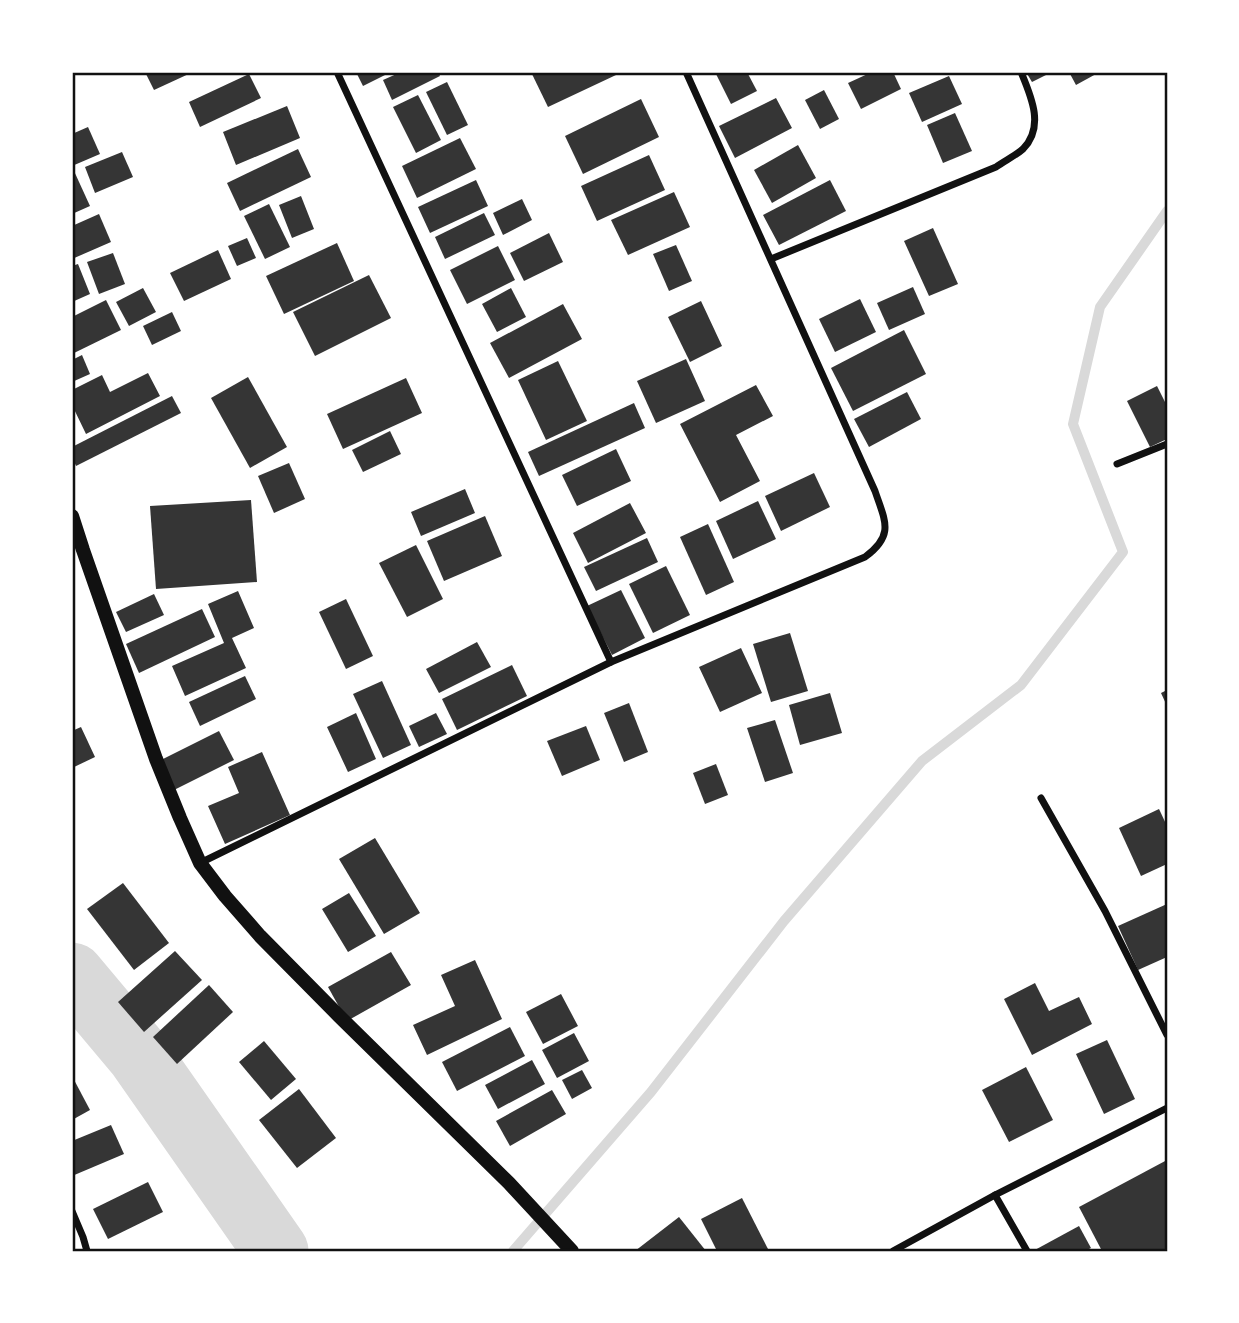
<svg xmlns="http://www.w3.org/2000/svg" width="1239" height="1323" font-family="Cabin,sans-serif">
<style>
.lines{fill:none;stroke-linecap:round;stroke-linejoin:round}
.stream{stroke:#d9d9d9;stroke-width:10}
.river{stroke:#d9d9d9;stroke-width:65}
.building{fill:#353535}
.minor{stroke:#111;stroke-width:7}
.secondary{stroke:#111;stroke-width:14}
.neatline{fill:none;stroke:#111;stroke-width:2.5}
</style>
<rect width="100%" height="100%" fill="#fff"/>
<g class="lines">
<path class="stream" d="M 513,1251 L 651,1092 L 784,921 L 922,761 L 1021,685 L 1123,552 L 1073,424 L 1100,307 L 1167,211"/>
<path class="river" d="M 72,975 L 139,1055 L 276,1251"/>
</g>
<g class="building">
<path d="M 145,72 L 193,72 L 154,90 Z"/>
<path d="M 356,72 L 391,72 L 363,86 Z"/>
<path d="M 401,72 L 438,72 L 440,76 L 392,100 L 383,80 Z"/>
<path d="M 531,72 L 614,72 L 616,75 L 548,107 Z"/>
<path d="M 715,72 L 747,72 L 757,91 L 731,104 Z"/>
<path d="M 872,72 L 893,72 L 901,89 L 861,109 L 848,83 Z"/>
<path d="M 1026,72 L 1052,72 L 1032,82 Z"/>
<path d="M 1069,72 L 1095,72 L 1096,74 L 1076,85 Z"/>
<path d="M 249,74 L 261,98 L 200,127 L 189,102 Z"/>
<path d="M 949,76 L 962,104 L 922,122 L 909,93 Z"/>
<path d="M 447,82 L 468,125 L 447,135 L 426,92 Z"/>
<path d="M 824,90 L 839,119 L 820,129 L 805,100 Z"/>
<path d="M 418,95 L 441,140 L 416,153 L 393,107 Z"/>
<path d="M 776,98 L 792,128 L 735,158 L 719,126 Z"/>
<path d="M 641,99 L 659,137 L 583,174 L 565,136 Z"/>
<path d="M 287,106 L 300,138 L 236,165 L 223,132 Z"/>
<path d="M 955,113 L 972,151 L 943,163 L 927,125 Z"/>
<path d="M 88,127 L 100,154 L 72,166 L 72,134 Z"/>
<path d="M 460,138 L 476,169 L 417,198 L 402,166 Z"/>
<path d="M 798,145 L 816,178 L 772,203 L 754,170 Z"/>
<path d="M 298,149 L 311,177 L 240,211 L 227,183 Z"/>
<path d="M 122,152 L 133,177 L 95,193 L 85,167 Z"/>
<path d="M 649,155 L 665,190 L 597,221 L 581,186 Z"/>
<path d="M 74,171 L 90,206 L 72,214 L 72,172 Z"/>
<path d="M 476,180 L 488,206 L 430,233 L 418,207 Z"/>
<path d="M 830,180 L 846,211 L 779,245 L 763,215 Z"/>
<path d="M 674,192 L 690,227 L 628,255 L 611,220 Z"/>
<path d="M 301,196 L 314,229 L 292,238 L 279,205 Z"/>
<path d="M 522,199 L 532,220 L 503,235 L 493,213 Z"/>
<path d="M 269,204 L 290,247 L 265,259 L 244,216 Z"/>
<path d="M 484,213 L 495,235 L 445,259 L 435,237 Z"/>
<path d="M 99,214 L 111,242 L 72,259 L 72,226 Z"/>
<path d="M 933,228 L 958,284 L 929,296 L 904,241 Z"/>
<path d="M 549,233 L 563,262 L 524,281 L 510,253 Z"/>
<path d="M 247,238 L 256,258 L 237,266 L 228,246 Z"/>
<path d="M 337,243 L 354,281 L 284,314 L 266,276 Z"/>
<path d="M 676,245 L 692,281 L 669,291 L 653,254 Z"/>
<path d="M 498,246 L 515,280 L 467,304 L 450,270 Z"/>
<path d="M 218,250 L 231,279 L 184,301 L 170,273 Z"/>
<path d="M 113,253 L 125,284 L 99,294 L 87,262 Z"/>
<path d="M 78,264 L 90,294 L 72,302 L 72,266 Z"/>
<path d="M 369,275 L 391,318 L 315,356 L 293,312 Z"/>
<path d="M 913,287 L 925,314 L 889,330 L 877,303 Z"/>
<path d="M 143,288 L 156,312 L 129,326 L 116,302 Z"/>
<path d="M 511,288 L 526,317 L 497,332 L 482,304 Z"/>
<path d="M 860,299 L 876,332 L 835,352 L 819,319 Z"/>
<path d="M 106,300 L 121,330 L 72,354 L 72,317 Z"/>
<path d="M 701,301 L 722,346 L 690,362 L 668,317 Z"/>
<path d="M 563,304 L 582,339 L 509,378 L 490,343 Z"/>
<path d="M 172,312 L 181,331 L 152,345 L 143,326 Z"/>
<path d="M 904,330 L 926,374 L 853,411 L 831,368 Z"/>
<path d="M 82,355 L 90,374 L 72,382 L 72,360 Z"/>
<path d="M 686,359 L 705,401 L 656,423 L 637,381 Z"/>
<path d="M 558,361 L 587,421 L 546,440 L 518,380 Z"/>
<path d="M 148,373 L 160,396 L 86,434 L 72,405 L 72,390 L 102,375 L 110,392 Z"/>
<path d="M 248,377 L 287,447 L 250,468 L 211,398 Z"/>
<path d="M 406,378 L 422,413 L 343,449 L 327,414 Z"/>
<path d="M 756,385 L 773,416 L 736,435 L 760,481 L 720,502 L 680,424 Z"/>
<path d="M 1157,386 L 1167,406 L 1167,439 L 1150,447 L 1127,401 Z"/>
<path d="M 907,392 L 921,419 L 869,447 L 854,419 Z"/>
<path d="M 172,396 L 181,413 L 76,466 L 72,457 L 72,447 Z"/>
<path d="M 634,403 L 645,428 L 539,476 L 528,452 Z"/>
<path d="M 390,431 L 401,454 L 363,472 L 352,450 Z"/>
<path d="M 616,449 L 631,481 L 577,506 L 562,475 Z"/>
<path d="M 289,463 L 305,499 L 274,513 L 258,476 Z"/>
<path d="M 814,473 L 830,507 L 781,531 L 765,496 Z"/>
<path d="M 465,489 L 475,513 L 421,536 L 411,512 Z"/>
<path d="M 251,500 L 257,582 L 156,589 L 150,506 Z"/>
<path d="M 758,501 L 776,539 L 733,559 L 716,521 Z"/>
<path d="M 630,503 L 646,533 L 588,563 L 573,533 Z"/>
<path d="M 485,516 L 502,556 L 444,581 L 427,541 Z"/>
<path d="M 708,524 L 734,582 L 706,595 L 680,537 Z"/>
<path d="M 647,538 L 658,562 L 596,591 L 584,567 Z"/>
<path d="M 416,545 L 443,599 L 407,617 L 379,563 Z"/>
<path d="M 666,566 L 690,615 L 653,633 L 629,584 Z"/>
<path d="M 621,590 L 645,638 L 612,655 L 587,606 Z"/>
<path d="M 238,591 L 254,628 L 232,638 L 246,668 L 185,696 L 172,666 L 224,643 L 208,604 Z"/>
<path d="M 154,594 L 164,615 L 126,632 L 116,612 Z"/>
<path d="M 346,599 L 373,656 L 346,669 L 319,612 Z"/>
<path d="M 202,609 L 215,637 L 139,673 L 126,644 Z"/>
<path d="M 790,633 L 808,691 L 771,702 L 753,644 Z"/>
<path d="M 477,642 L 491,667 L 439,693 L 426,669 Z"/>
<path d="M 741,648 L 762,693 L 720,712 L 699,667 Z"/>
<path d="M 512,665 L 527,696 L 457,730 L 442,699 Z"/>
<path d="M 245,676 L 256,699 L 200,726 L 189,702 Z"/>
<path d="M 382,681 L 411,745 L 383,758 L 353,694 Z"/>
<path d="M 1167,690 L 1167,706 L 1161,693 Z"/>
<path d="M 830,693 L 842,733 L 800,745 L 789,705 Z"/>
<path d="M 629,703 L 648,752 L 624,762 L 604,713 Z"/>
<path d="M 356,713 L 376,759 L 348,772 L 327,727 Z"/>
<path d="M 436,713 L 447,734 L 419,747 L 409,726 Z"/>
<path d="M 775,720 L 793,773 L 765,782 L 747,728 Z"/>
<path d="M 586,726 L 600,760 L 562,776 L 547,741 Z"/>
<path d="M 81,727 L 95,757 L 72,768 L 72,731 Z"/>
<path d="M 219,731 L 234,760 L 174,790 L 159,761 Z"/>
<path d="M 262,752 L 290,815 L 225,844 L 208,806 L 239,793 L 228,767 Z"/>
<path d="M 716,764 L 728,795 L 705,804 L 693,773 Z"/>
<path d="M 1159,809 L 1167,826 L 1167,864 L 1141,876 L 1119,828 Z"/>
<path d="M 375,838 L 420,913 L 384,934 L 339,859 Z"/>
<path d="M 123,883 L 169,943 L 134,970 L 87,909 Z"/>
<path d="M 349,893 L 376,936 L 348,952 L 322,909 Z"/>
<path d="M 1167,904 L 1167,957 L 1138,970 L 1118,926 Z"/>
<path d="M 175,951 L 202,980 L 144,1032 L 118,1002 Z"/>
<path d="M 391,952 L 411,985 L 347,1021 L 328,987 Z"/>
<path d="M 475,960 L 502,1019 L 427,1055 L 413,1025 L 455,1006 L 441,975 Z"/>
<path d="M 1035,983 L 1049,1011 L 1079,997 L 1092,1024 L 1032,1055 L 1004,999 Z"/>
<path d="M 209,985 L 233,1012 L 177,1064 L 153,1037 Z"/>
<path d="M 561,994 L 578,1026 L 543,1044 L 526,1012 Z"/>
<path d="M 510,1027 L 525,1056 L 457,1091 L 442,1062 Z"/>
<path d="M 574,1033 L 589,1061 L 557,1078 L 542,1050 Z"/>
<path d="M 1107,1040 L 1135,1099 L 1104,1114 L 1076,1054 Z"/>
<path d="M 264,1041 L 296,1079 L 271,1100 L 239,1062 Z"/>
<path d="M 532,1060 L 545,1084 L 498,1109 L 485,1085 Z"/>
<path d="M 1026,1067 L 1053,1120 L 1009,1142 L 982,1090 Z"/>
<path d="M 582,1070 L 592,1088 L 572,1099 L 562,1080 Z"/>
<path d="M 72,1076 L 90,1110 L 72,1120 Z"/>
<path d="M 299,1089 L 336,1138 L 297,1168 L 259,1120 Z"/>
<path d="M 552,1090 L 566,1114 L 510,1146 L 496,1121 Z"/>
<path d="M 111,1125 L 124,1154 L 72,1176 L 72,1141 Z"/>
<path d="M 1167,1160 L 1167,1251 L 1102,1251 L 1079,1207 Z"/>
<path d="M 148,1182 L 163,1212 L 108,1239 L 93,1209 Z"/>
<path d="M 742,1198 L 769,1251 L 717,1251 L 701,1219 Z"/>
<path d="M 679,1217 L 706,1251 L 635,1251 Z"/>
<path d="M 1079,1226 L 1091,1248 L 1085,1251 L 1033,1251 Z"/>
</g>
<g class="lines">
<g class="minor">
<path d="M 337,72 L 611,662"/>
<path d="M 771,259 L 996,167 C 1004,161 1015,156 1023,149 C 1045,127 1031,96 1021,72"/>
<path d="M 1117,464 L 1167,444"/>
<path d="M 1041,798 L 1105,911 L 1167,1035"/>
<path d="M 200,863 L 611,662 L 865,557 C 895,535 885,521 875,491 L 686,72"/>
<path d="M 995,1195 L 1027,1251"/>
<path d="M 72,1211 L 83,1237 L 87,1251"/>
<path d="M 893,1251 L 995,1195 L 1167,1108"/>
</g>
<path class="secondary" d="M 72,516 L 83,550 L 156,759 L 180,818 L 200,863 L 225,896 L 260,936 L 339,1016 L 509,1183 L 572,1251"/>
</g>
<rect width="1239" height="1323" fill="none" stroke="#ffffff" stroke-width="147"/>
<rect x="74" y="74" width="1092" height="1176" class="neatline"/>
</svg>
